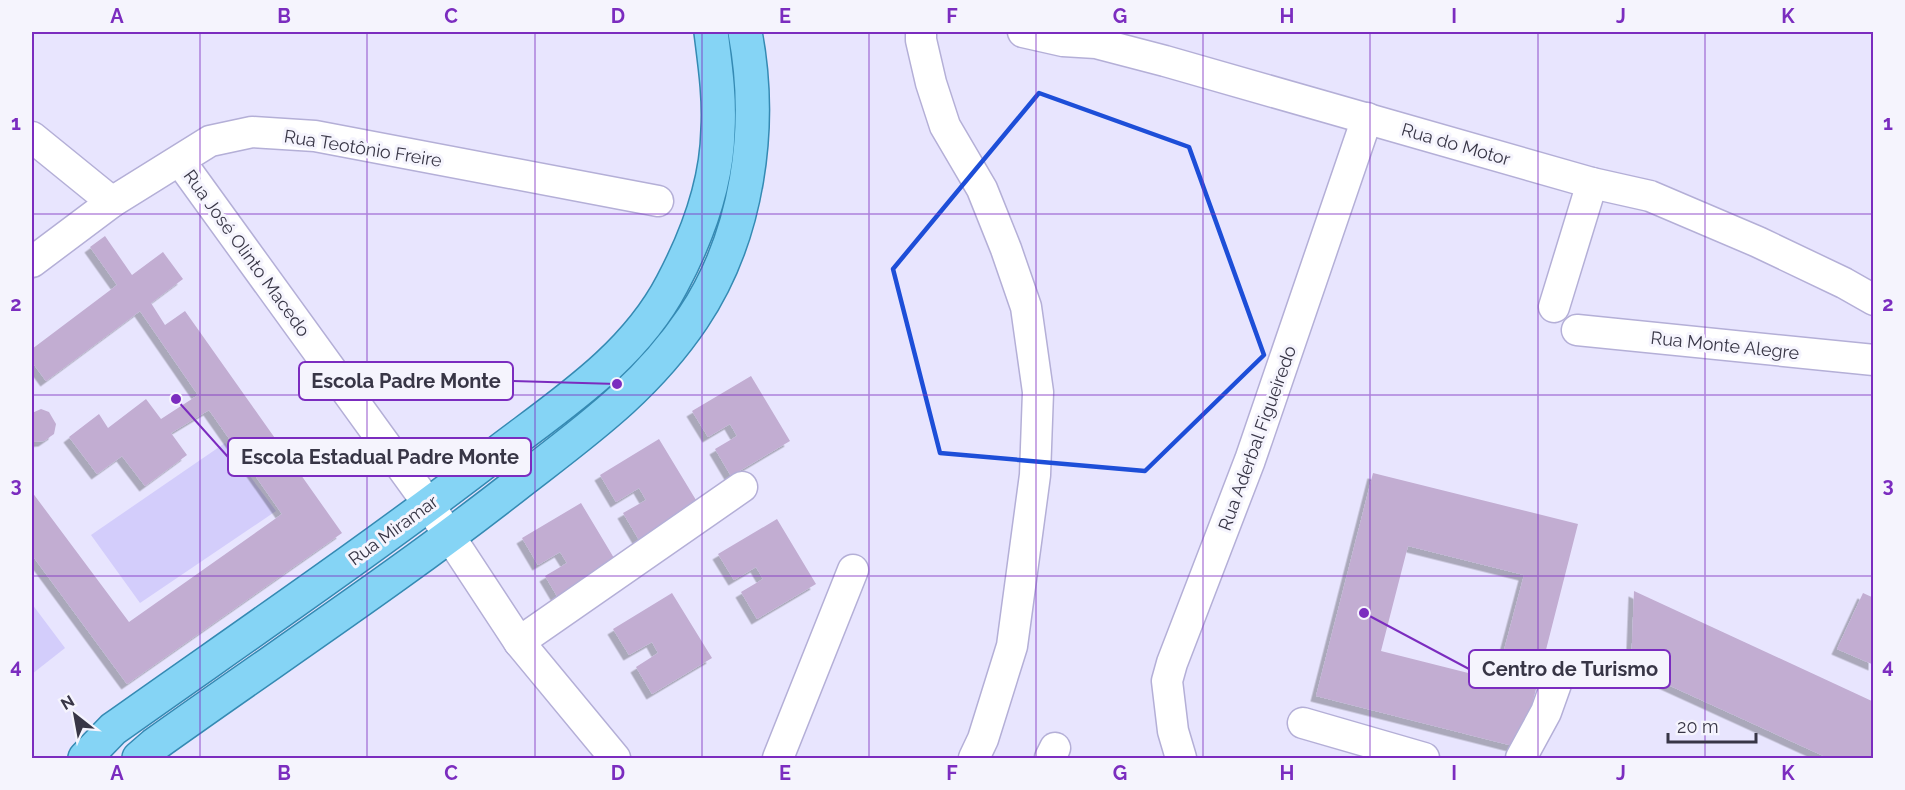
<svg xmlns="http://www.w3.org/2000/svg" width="1905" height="790" font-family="Raleway,sans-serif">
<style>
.green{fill:#d3cdfb}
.building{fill:#c2add2;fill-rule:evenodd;filter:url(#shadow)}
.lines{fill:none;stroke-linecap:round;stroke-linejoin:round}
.minor-casing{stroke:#b4afd7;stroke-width:33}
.major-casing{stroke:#358ab3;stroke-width:36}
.minor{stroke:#fff;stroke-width:30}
.major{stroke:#85d4f5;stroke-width:33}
.marked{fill:none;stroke:#1d4ed8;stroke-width:4.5;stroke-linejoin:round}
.grid{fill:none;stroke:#7b2cbf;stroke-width:1.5;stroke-opacity:0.55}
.labels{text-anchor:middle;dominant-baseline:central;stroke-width:6;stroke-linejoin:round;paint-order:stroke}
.street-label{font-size:18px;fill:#383646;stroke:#f5f4fd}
.leader{fill:none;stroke:#7b2cbf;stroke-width:2}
.callout-dot{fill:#7b2cbf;stroke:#f5f4fd;stroke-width:2}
.callout{fill:#f5f4fd;stroke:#7b2cbf;stroke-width:2}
.callout-label{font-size:20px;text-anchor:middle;font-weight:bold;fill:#383646}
.neatline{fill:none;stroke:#7b2cbf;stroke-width:2}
.grid-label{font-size:20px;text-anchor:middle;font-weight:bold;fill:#7b2cbf}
</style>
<defs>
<filter id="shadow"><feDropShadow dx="-5.5" dy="5.5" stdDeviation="0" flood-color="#0004"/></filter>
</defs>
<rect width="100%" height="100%" fill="#e8e5fe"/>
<g class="green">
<path d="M 225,443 L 276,511 L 140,603 L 91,535 Z"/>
<path d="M 32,604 L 65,648 L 32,674 Z"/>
</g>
<g class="building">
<path d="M 105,236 L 132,275 L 163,252 L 183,279 L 151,303 L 165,325 L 185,311 L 342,533 L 127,684 L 32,555 L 32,492 L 129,622 L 282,514 L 209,410 L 171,433 L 187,455 L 145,486 L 122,456 L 97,474 L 69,437 L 99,414 L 108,428 L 146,399 L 161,419 L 198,395 L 140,311 L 46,381 L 32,362 L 32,349 L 117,285 L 90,247 Z"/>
<path d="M 751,376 L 790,441 L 731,476 L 715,449 L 737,436 L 730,424 L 708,437 L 692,411 Z"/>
<path d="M 41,409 L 49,412 L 56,424 L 54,434 L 44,441 L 33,442 L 32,413 Z"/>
<path d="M 659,439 L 699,505 L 639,540 L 623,513 L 646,500 L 639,488 L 616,502 L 600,475 Z"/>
<path d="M 1373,473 L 1578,524 L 1521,748 L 1316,696 ZM 1408,546 L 1524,575 L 1496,680 L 1381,651 Z"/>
<path d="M 581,503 L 620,568 L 561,603 L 545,576 L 567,563 L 560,552 L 538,565 L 522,538 Z"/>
<path d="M 777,519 L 816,584 L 757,619 L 741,592 L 763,579 L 756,567 L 734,580 L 718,554 Z"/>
<path d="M 1634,591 L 1874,702 L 1874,758 L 1828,758 L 1631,668 Z"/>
<path d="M 672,593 L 712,658 L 652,694 L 636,667 L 658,653 L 652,642 L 629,655 L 613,629 Z"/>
<path d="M 1863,593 L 1874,598 L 1874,665 L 1837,649 Z"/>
</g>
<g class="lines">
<g class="minor-casing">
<g id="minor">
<path d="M 921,32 L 921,40 L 931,83 L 945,126 L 982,189 L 1006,249 L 1026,307 L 1038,392 L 1035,475 L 1012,646 L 983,739 L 974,758"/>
<path d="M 1023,32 L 1063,41 L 1096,43 L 1165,61 L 1592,183 L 1650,196 L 1758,242 L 1844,283 L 1874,300"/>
<path d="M 32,137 L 112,202"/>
<path d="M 180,161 L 429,505 L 519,642 L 615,758"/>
<path d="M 32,262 L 112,202 L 210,141 L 252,132 L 315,136 L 658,201"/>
<path d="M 1554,307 L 1592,183"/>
<path d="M 1577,330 L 1874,360"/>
<path d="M 519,642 L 742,487"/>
<path d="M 1303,723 L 1424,758"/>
<path d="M 778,758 L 853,570"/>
<path d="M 1050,758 L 1055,748"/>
<path d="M 1181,758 L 1173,731 L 1167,681 L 1172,663 L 1250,460 L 1367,118"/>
<path d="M 1521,758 L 1546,712 L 1556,684"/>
</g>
</g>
<g class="major-casing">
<g id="major">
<path d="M 85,758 L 113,729 C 240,639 369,551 493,456 C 558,406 633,359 672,284 C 697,237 717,183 718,130 C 720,97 715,64 711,32"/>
<path d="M 139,758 L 154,745 C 277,657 403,574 521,481 C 587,430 646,388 693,318 C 748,236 763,127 745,32"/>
</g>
</g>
<use href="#minor" class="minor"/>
<use href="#major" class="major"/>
</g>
<path class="marked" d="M 1039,93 L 1189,147 L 1264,355 L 1145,471 L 940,453 L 893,269 Z"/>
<path class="grid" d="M 200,32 L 200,758M 367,32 L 367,758M 535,32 L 535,758M 702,32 L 702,758M 869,32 L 869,758M 1036,32 L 1036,758M 1203,32 L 1203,758M 1370,32 L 1370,758M 1538,32 L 1538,758M 1705,32 L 1705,758M 32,214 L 1874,214M 32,395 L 1874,395M 32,576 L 1874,576"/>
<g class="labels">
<g class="street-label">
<text transform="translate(1456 144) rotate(16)">Rua do Motor</text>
<text transform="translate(363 148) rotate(9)">Rua Teotônio Freire</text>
<text transform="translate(247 253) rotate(54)">Rua José Olinto Macedo</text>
<text transform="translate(1725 345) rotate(6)">Rua Monte Alegre</text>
<text transform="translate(1257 438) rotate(-70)">Rua Aderbal Figueiredo</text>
<text transform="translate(393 530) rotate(-36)">Rua Miramar</text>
</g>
</g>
<path class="leader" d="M617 384L513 381M176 399L228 457M1364 613L1469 669"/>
<g class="callout-dot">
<circle cx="617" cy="384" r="6"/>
<circle cx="176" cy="399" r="6"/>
<circle cx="1364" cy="613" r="6"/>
</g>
<g class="callout">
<rect x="299" y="362" width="214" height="38" rx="6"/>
<rect x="228" y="438" width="303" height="38" rx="6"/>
<rect x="1469" y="650" width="201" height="38" rx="6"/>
</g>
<g class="callout-label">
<text x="406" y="388">Escola Padre Monte</text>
<text x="380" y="464">Escola Estadual Padre Monte</text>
<text x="1570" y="676">Centro de Turismo</text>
</g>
<rect width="1905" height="790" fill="none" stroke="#f5f4fd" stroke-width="66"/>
<g transform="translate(75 715) rotate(329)" stroke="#f5f4fd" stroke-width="4.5" paint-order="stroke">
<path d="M0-4.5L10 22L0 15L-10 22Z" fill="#383646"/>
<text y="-9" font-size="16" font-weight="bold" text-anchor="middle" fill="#383646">N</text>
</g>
<path d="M1668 733v9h88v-9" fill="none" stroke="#383646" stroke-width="3"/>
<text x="1677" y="733" font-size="18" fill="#383646" stroke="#f5f4fd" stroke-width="4.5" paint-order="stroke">20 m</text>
<rect x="33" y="33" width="1839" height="724" class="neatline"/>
<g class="grid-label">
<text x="117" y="23">A</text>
<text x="284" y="23">B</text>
<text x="451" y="23">C</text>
<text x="618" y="23">D</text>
<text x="785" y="23">E</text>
<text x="952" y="23">F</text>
<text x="1120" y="23">G</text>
<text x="1287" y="23">H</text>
<text x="1454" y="23">I</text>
<text x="1621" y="23">J</text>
<text x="1788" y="23">K</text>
<text x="16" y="130">1</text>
<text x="1888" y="130">1</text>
<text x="16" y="311">2</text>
<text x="1888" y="311">2</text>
<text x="16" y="492">3</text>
<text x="1888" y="492">3</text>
<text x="16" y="673">4</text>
<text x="1888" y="673">4</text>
<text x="117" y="780">A</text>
<text x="284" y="780">B</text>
<text x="451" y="780">C</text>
<text x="618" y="780">D</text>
<text x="785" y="780">E</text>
<text x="952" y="780">F</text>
<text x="1120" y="780">G</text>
<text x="1287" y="780">H</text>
<text x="1454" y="780">I</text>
<text x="1621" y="780">J</text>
<text x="1788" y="780">K</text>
</g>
</svg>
